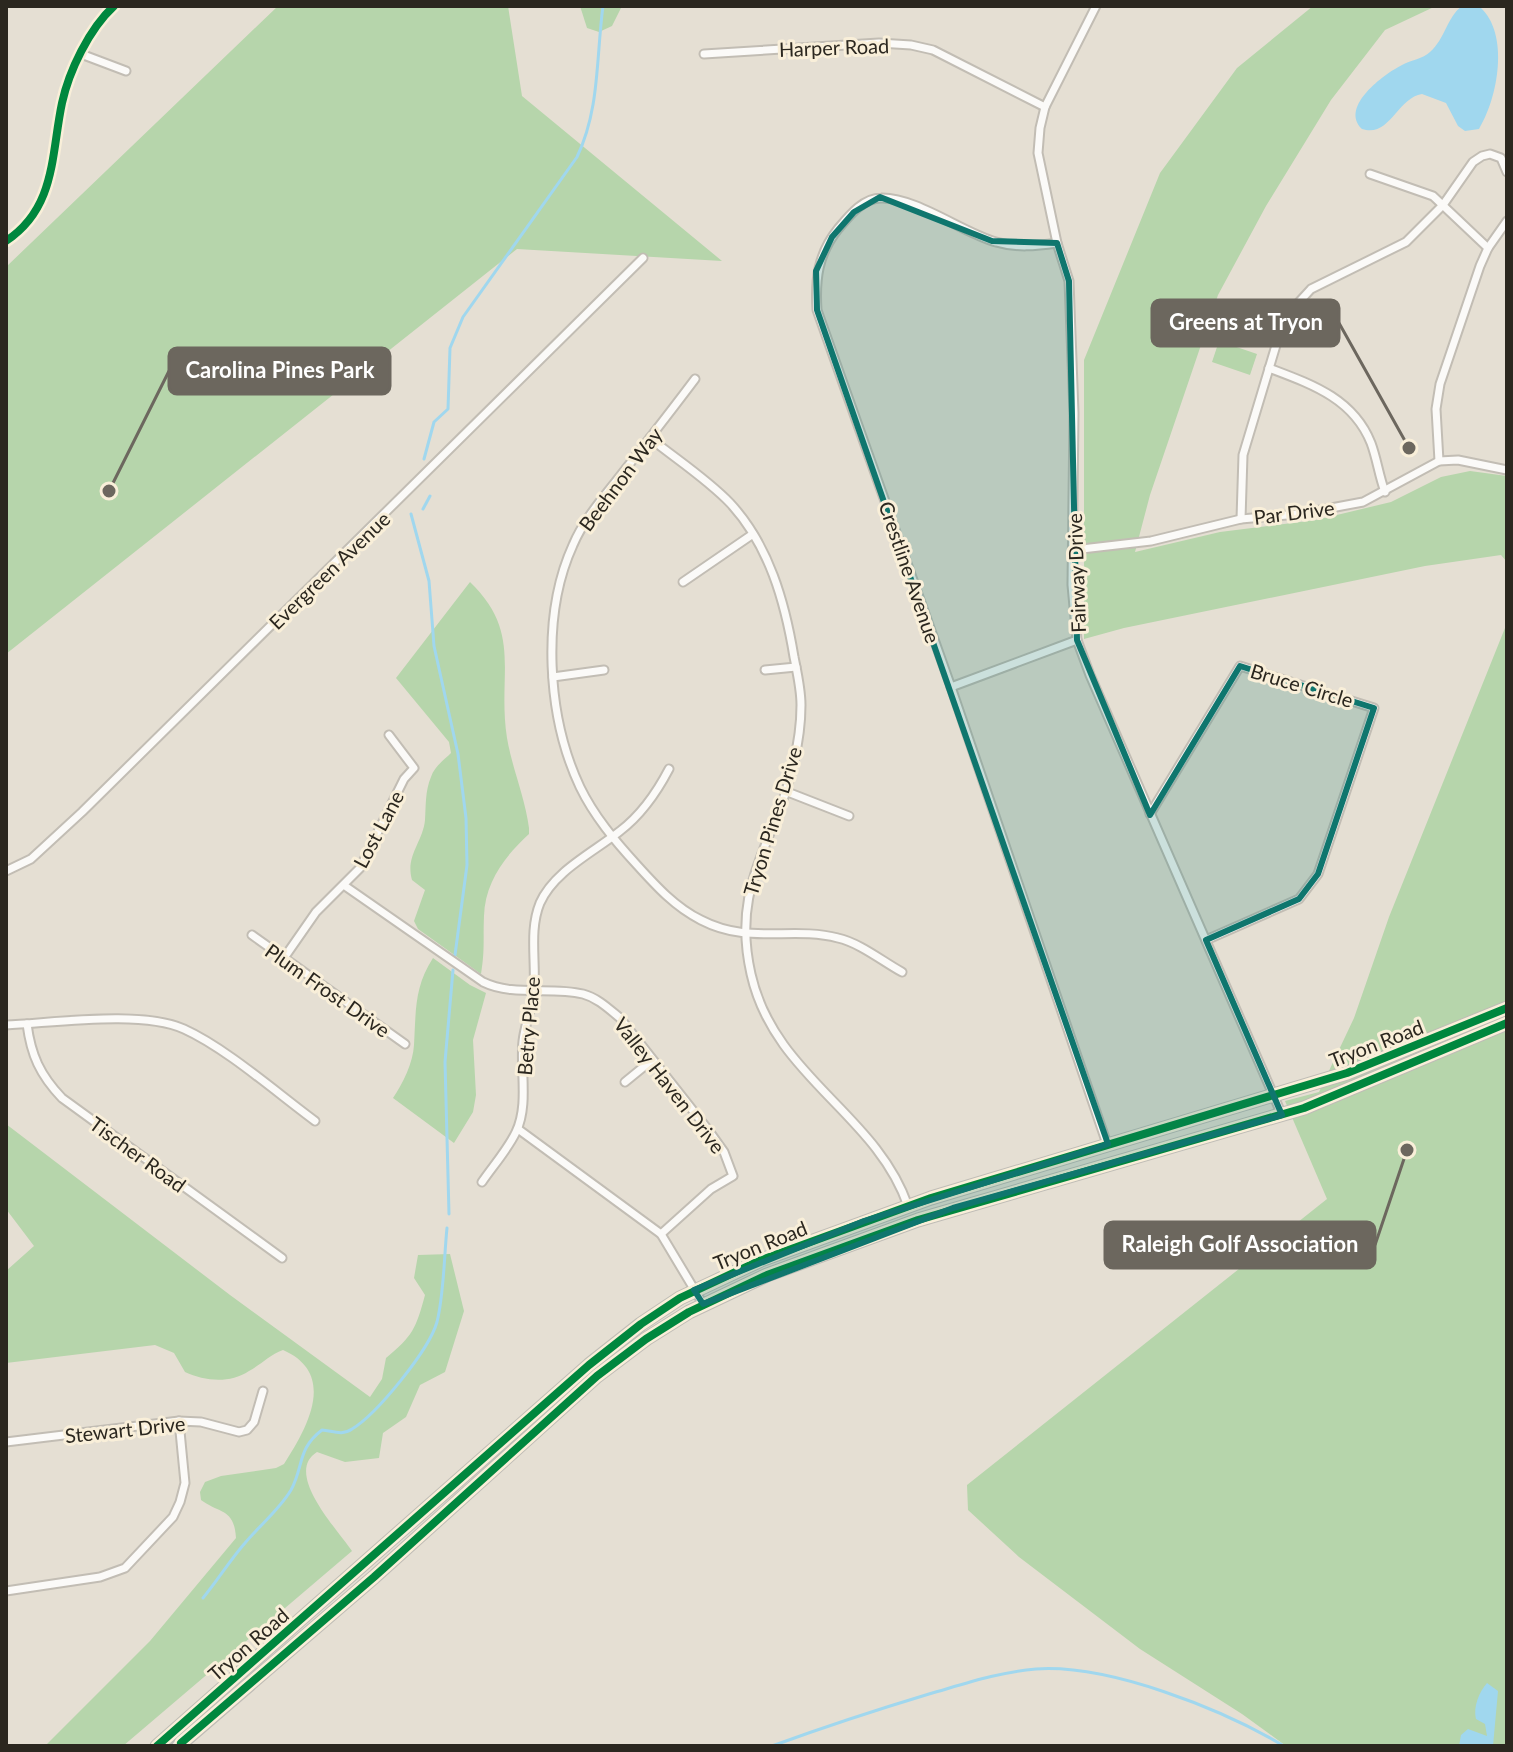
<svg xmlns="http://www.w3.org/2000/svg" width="1513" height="1752" font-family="Lato,sans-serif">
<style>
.green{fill:#b6d5ab}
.water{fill:#a0d7ee}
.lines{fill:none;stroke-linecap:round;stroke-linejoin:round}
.stream{stroke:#a0d7ee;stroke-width:3}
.street-casing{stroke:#c2bdb4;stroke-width:11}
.primary-casing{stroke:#bfbcb6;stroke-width:15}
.street{stroke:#fbfaf8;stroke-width:7}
.primary{stroke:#ebe5e0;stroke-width:11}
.cycleway-casing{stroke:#f9efd9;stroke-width:13}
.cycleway{stroke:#00873e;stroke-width:8}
.marked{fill:#0f766e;fill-opacity:0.2;stroke:#0f766e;stroke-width:6;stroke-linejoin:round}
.labels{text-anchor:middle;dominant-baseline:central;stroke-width:6;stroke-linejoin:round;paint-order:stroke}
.street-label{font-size:20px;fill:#2b271f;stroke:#f9efd9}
.leader{fill:none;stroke:#6c675e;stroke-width:3}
.callout-dot{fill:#6c675e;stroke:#f9efd9;stroke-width:3}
.callout{fill:#6c675e;stroke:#6c675e;stroke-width:3}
.callout-label{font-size:22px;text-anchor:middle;font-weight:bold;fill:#fff}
</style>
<rect width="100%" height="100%" fill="#e5dfd3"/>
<g class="green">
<path d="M 278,6 L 508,6 L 522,96 L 722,261 L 517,249 L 6,654 L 6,267 Z"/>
<path d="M 580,6 L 622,6 L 612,26 L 599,32 L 587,28 Z"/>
<path d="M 1313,6 L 1436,6 L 1385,30 L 1331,100 L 1266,206 L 1218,295 L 1150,495 L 1135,552 L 1220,532 L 1316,520 L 1391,502 L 1441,477 L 1470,471 L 1507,476 L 1507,562 L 1501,555 L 1425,566 L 1124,628 L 1084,639 L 1084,360 L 1160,173 L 1237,68 Z"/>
<path d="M 1219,341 L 1257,354 L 1250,375 L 1212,362 Z"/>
<path d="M 470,582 C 523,633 497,674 507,738 C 512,768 525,797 529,828 L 529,834 C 505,856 485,882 484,916 C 483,939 485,950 481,974 L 418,929 L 414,921 L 425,890 L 412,880 C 405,856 423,842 425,820 C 426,806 425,791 431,777 C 434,767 444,760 451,753 L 449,742 L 396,678 Z"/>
<path d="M 1507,623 L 1507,1746 L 1286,1746 L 1242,1714 L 1140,1649 L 1019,1557 L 968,1510 L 967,1485 L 1327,1199 L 1285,1101 L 1319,1092 L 1354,1018 L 1389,917 Z"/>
<path d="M 433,958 L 470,985 L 486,993 L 473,1040 L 476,1095 L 473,1112 L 454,1143 L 393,1098 C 403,1083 413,1063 414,1045 C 416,1012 414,987 433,958 Z"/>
<path d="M 6,1124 L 230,1295 L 370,1397 L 382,1379 L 386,1358 C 413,1336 416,1328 425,1295 L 414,1278 L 418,1255 L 450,1254 L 464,1311 L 445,1372 L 420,1385 L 406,1417 L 383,1433 L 379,1458 L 345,1462 L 317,1452 C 283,1473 338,1530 352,1551 L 123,1746 L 45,1746 L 150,1641 L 236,1538 C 234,1508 220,1514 201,1500 L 200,1492 L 205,1482 L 221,1476 L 276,1468 L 284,1464 C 307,1428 338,1374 283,1350 C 269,1355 262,1364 249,1371 C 229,1384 205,1381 185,1372 L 174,1353 L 155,1345 L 6,1363 L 6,1271 L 34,1246 L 6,1209 Z"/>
</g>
<g class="water">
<path d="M 1462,6 L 1480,7 C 1510,34 1498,98 1479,129 L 1465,131 L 1458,126 L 1446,103 L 1422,94 C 1397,98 1390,138 1362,129 C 1339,107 1384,74 1402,65 C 1411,60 1423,59 1430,52 C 1445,39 1447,17 1462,6 Z"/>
<path d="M 1487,1683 L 1498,1691 L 1493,1746 L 1459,1746 L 1461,1735 L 1468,1729 L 1487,1736 L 1485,1724 L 1476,1719 C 1473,1707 1479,1692 1487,1683 Z"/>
</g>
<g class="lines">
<g class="stream">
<path d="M 424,459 L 434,422 L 448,409 L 450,348 L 463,317 L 577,157 C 600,109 596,58 603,6"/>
<path d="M 423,509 L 430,496"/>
<path d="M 411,514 L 429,581 L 434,646 L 458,754 L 466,818 L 467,865 L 455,955"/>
<path d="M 449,1214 L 445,1062 L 453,970"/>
<path d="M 203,1598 C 218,1580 230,1560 245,1543 C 260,1525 279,1510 291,1490 C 304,1466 297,1449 322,1430 C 333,1431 342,1436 352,1429 C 377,1414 429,1350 437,1322 C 444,1294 444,1257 447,1228"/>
<path d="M 772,1746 C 824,1727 876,1710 929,1694 C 964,1684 999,1672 1036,1669 C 1109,1664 1222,1709 1284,1746"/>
</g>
<g class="street-casing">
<g id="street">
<path d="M 1096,6 L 1045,107 L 1040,128 L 1038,153 L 1057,243 L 1069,281 L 1074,413 L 1072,585 L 1077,640 L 1090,675 L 1282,1115"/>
<path d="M 81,54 L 126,71"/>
<path d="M 704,54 L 879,43 L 911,45 L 933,50 L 1045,107"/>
<path d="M 1370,174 L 1433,196 L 1488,248"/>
<path d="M 6,241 C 56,208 51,155 62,103 C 69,71 89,29 114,6"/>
<path d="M 1057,243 C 1036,246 1016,248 996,242 C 963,233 916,197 881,198 C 863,198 849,216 838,229 C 818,254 815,279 817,310 L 951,687 L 1107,1144"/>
<path d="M 1269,368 C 1311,384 1353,398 1371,443 C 1377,459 1379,476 1385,492"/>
<path d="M 695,379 C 671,411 646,443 621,475 C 604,497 584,519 573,545 C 541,615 547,717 580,787 C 594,816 615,841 637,865 C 656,886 675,907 701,920 C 749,945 791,926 838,938 C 860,943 882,961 902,972"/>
<path d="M 650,438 C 676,459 707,479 730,503 C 769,545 785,602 794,657 C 797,672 801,689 801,705 C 801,734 794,766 785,794 C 761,862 734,899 751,974 C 774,1077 876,1113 908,1206"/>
<path d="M 1439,461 L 1436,409 L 1440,384 L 1480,266 L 1488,248 L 1507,221"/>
<path d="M 1241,519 L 1243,455 L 1280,332 L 1289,313 L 1311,289 L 1406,242 L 1443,205 L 1473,162 L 1482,156 L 1490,154 L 1501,158 L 1507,172"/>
<path d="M 1073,550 L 1151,541 L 1241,519 L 1299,514 L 1363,502 L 1439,461 L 1458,460 L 1507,470"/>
<path d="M 683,582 L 753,534"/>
<path d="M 765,670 L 796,667"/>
<path d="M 553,677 L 604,670"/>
<path d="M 951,687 L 1077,640"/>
<path d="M 785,791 L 849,816"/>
<path d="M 1150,814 L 1240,666 L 1374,708 L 1318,874 L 1299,899 L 1206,940"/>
<path d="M 6,871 L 31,859 L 82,812 L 643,258"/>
<path d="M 345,886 L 483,982 C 514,997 551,986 583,994 C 598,998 609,1009 620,1018 L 709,1131 L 724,1152 L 733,1176 L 711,1189 L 661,1234"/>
<path d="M 252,935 L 405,1044"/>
<path d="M 284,958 L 316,912 L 360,868 L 404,779 L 414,768 L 389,735"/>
<path d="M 27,1024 C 31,1055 40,1075 62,1098 L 282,1258"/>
<path d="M 6,1025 C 53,1023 142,1010 184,1029 C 226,1048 277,1093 315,1121"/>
<path d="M 625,1082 L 652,1060"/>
<path d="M 518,1129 L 661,1234 L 703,1304"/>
<path d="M 482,1182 C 493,1166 508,1149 516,1132 C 529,1105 520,1070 523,1041 C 525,1023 533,1006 534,988 C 536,960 529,930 540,903 C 554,871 594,852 620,831 C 641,815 657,792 669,769"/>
<path d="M 6,1442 L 179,1421 L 201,1422 L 239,1432 L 247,1430 L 254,1422 L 263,1391"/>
<path d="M 6,1591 L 100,1577 L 125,1568 L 173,1517 L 180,1502 L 185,1483 L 179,1421"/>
</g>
</g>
<g class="primary-casing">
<g id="primary">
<path d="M 157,1746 L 589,1365 L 641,1324 L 680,1298 L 761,1260 L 931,1198 L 1347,1073 L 1507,1008"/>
<path d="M 178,1746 L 374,1577 L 597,1376 L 646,1339 L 689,1312 L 767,1275 L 918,1220 L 1304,1108 L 1507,1023"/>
</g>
</g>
<use href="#street" class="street"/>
<use href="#primary" class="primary"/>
<g class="cycleway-casing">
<g id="cycleway">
<path d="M 6,241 C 56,208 51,155 62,103 C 69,71 89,29 114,6"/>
<path d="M 181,1743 L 374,1577 L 597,1376 L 646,1339 L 689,1312 L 767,1275 L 918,1220 L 1304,1108 L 1507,1023"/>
<path d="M 157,1746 L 589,1365 L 641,1324 L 680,1298 L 761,1260 L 931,1198 L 1347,1073 L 1507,1008"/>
</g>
</g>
<use href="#cycleway" class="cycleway"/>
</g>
<path class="marked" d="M 880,197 L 992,241 L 1057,243 L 1069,281 L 1077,640 L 1150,815 L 1240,666 L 1374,708 L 1318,874 L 1299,899 L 1206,940 L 1282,1115 L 953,1208 L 703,1304 L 694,1290 L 864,1221 L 1108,1144 L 817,310 L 816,271 L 832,237 L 854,212 Z"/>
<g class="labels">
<g class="street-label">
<text transform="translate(834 47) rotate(-2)">Harper Road</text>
<text transform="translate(620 479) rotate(-53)">Beehnon Way</text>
<text transform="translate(1294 512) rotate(-7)">Par Drive</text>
<text transform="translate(329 570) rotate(-44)">Evergreen Avenue</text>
<text transform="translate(910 572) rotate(71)">Crestline Avenue</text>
<text transform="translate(1076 573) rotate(-92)">Fairway Drive</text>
<text transform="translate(1302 685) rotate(17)">Bruce Circle</text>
<text transform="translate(772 821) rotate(-73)">Tryon Pines Drive</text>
<text transform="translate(378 829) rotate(-62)">Lost Lane</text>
<text transform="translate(328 990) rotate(35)">Plum Frost Drive</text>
<text transform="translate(528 1026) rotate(-85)">Betry Place</text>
<text transform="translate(1376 1043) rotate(-21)">Tryon Road</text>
<text transform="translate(670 1085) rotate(52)">Valley Haven Drive</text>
<text transform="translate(138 1154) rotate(36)">Tischer Road</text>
<text transform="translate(760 1245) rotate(-22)">Tryon Road</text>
<text transform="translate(125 1429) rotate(-6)">Stewart Drive</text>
<text transform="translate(248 1644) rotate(-41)">Tryon Road</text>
</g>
</g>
<path class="leader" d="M1409 448L1339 323M109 491L169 371M1407 1150L1375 1245"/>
<g class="callout-dot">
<circle cx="1409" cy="448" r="8"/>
<circle cx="109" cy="491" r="8"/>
<circle cx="1407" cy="1150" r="8"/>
</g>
<g class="callout">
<rect x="1152" y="300" width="187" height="46" rx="8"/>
<rect x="169" y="348" width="221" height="46" rx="8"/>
<rect x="1105" y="1222" width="270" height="46" rx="8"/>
</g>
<g class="callout-label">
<text x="1246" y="330">Greens at Tryon</text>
<text x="280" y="378">Carolina Pines Park</text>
<text x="1240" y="1252">Raleigh Golf Association</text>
</g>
<rect width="1513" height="1752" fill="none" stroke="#2b271f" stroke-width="16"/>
</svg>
